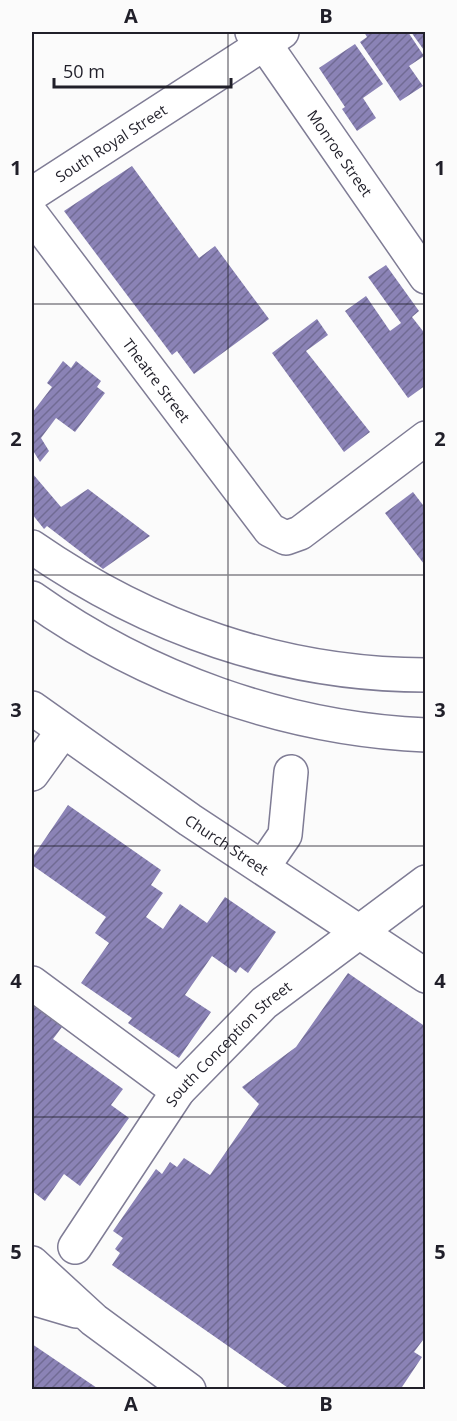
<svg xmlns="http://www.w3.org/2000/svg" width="457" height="1421" font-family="'Open Sans',sans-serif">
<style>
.building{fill:url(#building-hatch)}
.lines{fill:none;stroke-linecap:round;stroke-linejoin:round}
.minor-casing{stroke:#7f7c95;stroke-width:36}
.major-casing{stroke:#7f7c95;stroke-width:36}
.highway-casing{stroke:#7f7c95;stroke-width:36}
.minor{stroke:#fff;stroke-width:33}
.major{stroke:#fff;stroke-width:33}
.highway{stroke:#fff;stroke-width:33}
.grid{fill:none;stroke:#201f29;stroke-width:1.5;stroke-opacity:0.55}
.labels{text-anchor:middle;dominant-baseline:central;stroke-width:4.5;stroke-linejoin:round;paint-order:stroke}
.street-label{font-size:15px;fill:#201f29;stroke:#fbfbfb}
.neatline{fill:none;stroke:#201f29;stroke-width:2}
.grid-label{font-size:20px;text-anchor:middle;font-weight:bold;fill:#201f29}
</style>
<defs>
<pattern id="building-hatch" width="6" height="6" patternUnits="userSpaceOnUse" patternTransform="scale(1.5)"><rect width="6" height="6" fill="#8b83b6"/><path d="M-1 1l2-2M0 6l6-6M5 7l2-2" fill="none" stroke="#716b94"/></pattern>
</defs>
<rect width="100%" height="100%" fill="#fbfbfb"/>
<g class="building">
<path d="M 364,32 L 408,32 L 424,56 L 409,66 L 423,86 L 400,101 L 360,42 L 367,37 Z"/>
<path d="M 411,32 L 426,32 L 426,53 Z"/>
<path d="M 355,44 L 383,84 L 363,98 L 376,118 L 357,131 L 342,109 L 345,107 L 319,68 Z"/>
<path d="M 132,166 L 199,258 L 215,246 L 269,319 L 194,374 L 177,351 L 172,355 L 64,211 Z"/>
<path d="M 386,265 L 419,311 L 412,317 L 426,335 L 426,385 L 408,398 L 345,311 L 366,296 L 390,331 L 401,323 L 368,277 Z"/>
<path d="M 317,319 L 328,335 L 306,351 L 370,432 L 344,452 L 272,353 Z"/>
<path d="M 63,361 L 71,368 L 76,361 L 101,381 L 97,387 L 105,393 L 75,432 L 56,418 L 41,438 L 49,451 L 40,462 L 32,449 L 32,413 L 52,387 L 47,383 Z"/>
<path d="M 32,473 L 61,507 L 88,489 L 150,536 L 103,569 L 47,526 L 44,529 L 32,514 Z"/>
<path d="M 413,492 L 426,509 L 424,564 L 385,513 Z"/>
<path d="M 68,805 L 161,870 L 151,885 L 163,893 L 146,917 L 163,929 L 180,904 L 207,923 L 225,897 L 276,932 L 248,973 L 240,967 L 236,973 L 212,956 L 185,995 L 211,1012 L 179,1058 L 128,1023 L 132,1018 L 81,983 L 109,943 L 95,933 L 106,917 L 32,865 L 32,858 Z"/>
<path d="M 348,973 L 426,1027 L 426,1327 L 423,1331 L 426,1336 L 414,1352 L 422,1357 L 400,1390 L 291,1390 L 112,1265 L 120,1253 L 115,1249 L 123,1238 L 113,1231 L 156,1169 L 162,1174 L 170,1162 L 177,1167 L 184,1158 L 210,1175 L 259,1104 L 242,1087 L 296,1047 Z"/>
<path d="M 32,1005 L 62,1027 L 53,1039 L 123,1089 L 111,1105 L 129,1118 L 80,1186 L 64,1174 L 45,1201 L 32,1191 Z"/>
<path d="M 32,1344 L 100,1390 L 32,1390 Z"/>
</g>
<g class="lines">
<g class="minor-casing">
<g id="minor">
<path id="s1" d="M 252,32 L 264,43 L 426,277"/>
<path id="s2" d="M 32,194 L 282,32"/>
<path id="s3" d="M 32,215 L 270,530 L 286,538 L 300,533 L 426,438"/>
<path id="s4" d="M 32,708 L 190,820 L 426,976"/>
<path d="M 32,774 L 63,731"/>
<path d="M 263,867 L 285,835 L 291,772"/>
<path d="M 32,983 L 178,1091"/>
<path id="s5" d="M 75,1247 L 178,1091 L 264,1003 L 426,882"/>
</g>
</g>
<g class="major-casing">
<g id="major">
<path d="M 32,1263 L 94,1320 L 189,1390"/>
<path d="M 32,1298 L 76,1311"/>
</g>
</g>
<g class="highway-casing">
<g id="highway">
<path d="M 32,547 C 149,628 282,675 426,675"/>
<path d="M 32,598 C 146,679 285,729 426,735"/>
</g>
</g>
<use href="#minor" class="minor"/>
<use href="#major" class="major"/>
<use href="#highway" class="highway"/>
</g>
<path class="grid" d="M 228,32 L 228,1390M 32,304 L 426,304M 32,575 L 426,575M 32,846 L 426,846M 32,1117 L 426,1117"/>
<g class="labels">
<g class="street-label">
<text stroke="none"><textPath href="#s2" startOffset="94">South Royal Street</textPath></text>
<text stroke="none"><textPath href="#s1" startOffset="150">Monroe Street</textPath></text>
<text stroke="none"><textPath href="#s3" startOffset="207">Theatre Street</textPath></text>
<text stroke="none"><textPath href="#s4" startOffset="238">Church Street</textPath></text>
<text stroke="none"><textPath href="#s5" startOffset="256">South Conception Street</textPath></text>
</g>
</g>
<rect width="457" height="1421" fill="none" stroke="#fbfbfb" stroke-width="66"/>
<path d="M54 78v9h177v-9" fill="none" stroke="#201f29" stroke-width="3"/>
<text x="63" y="78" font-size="18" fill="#201f29" stroke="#fbfbfb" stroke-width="4.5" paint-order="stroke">50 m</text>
<rect x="33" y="33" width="391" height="1355" class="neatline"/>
<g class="grid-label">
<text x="131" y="23">A</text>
<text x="326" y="23">B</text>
<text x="16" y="175">1</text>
<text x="440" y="175">1</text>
<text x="16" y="446">2</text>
<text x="440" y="446">2</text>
<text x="16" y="717">3</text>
<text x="440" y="717">3</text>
<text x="16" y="988">4</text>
<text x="440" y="988">4</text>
<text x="16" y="1259">5</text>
<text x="440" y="1259">5</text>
<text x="131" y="1411">A</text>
<text x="326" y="1411">B</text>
</g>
</svg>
